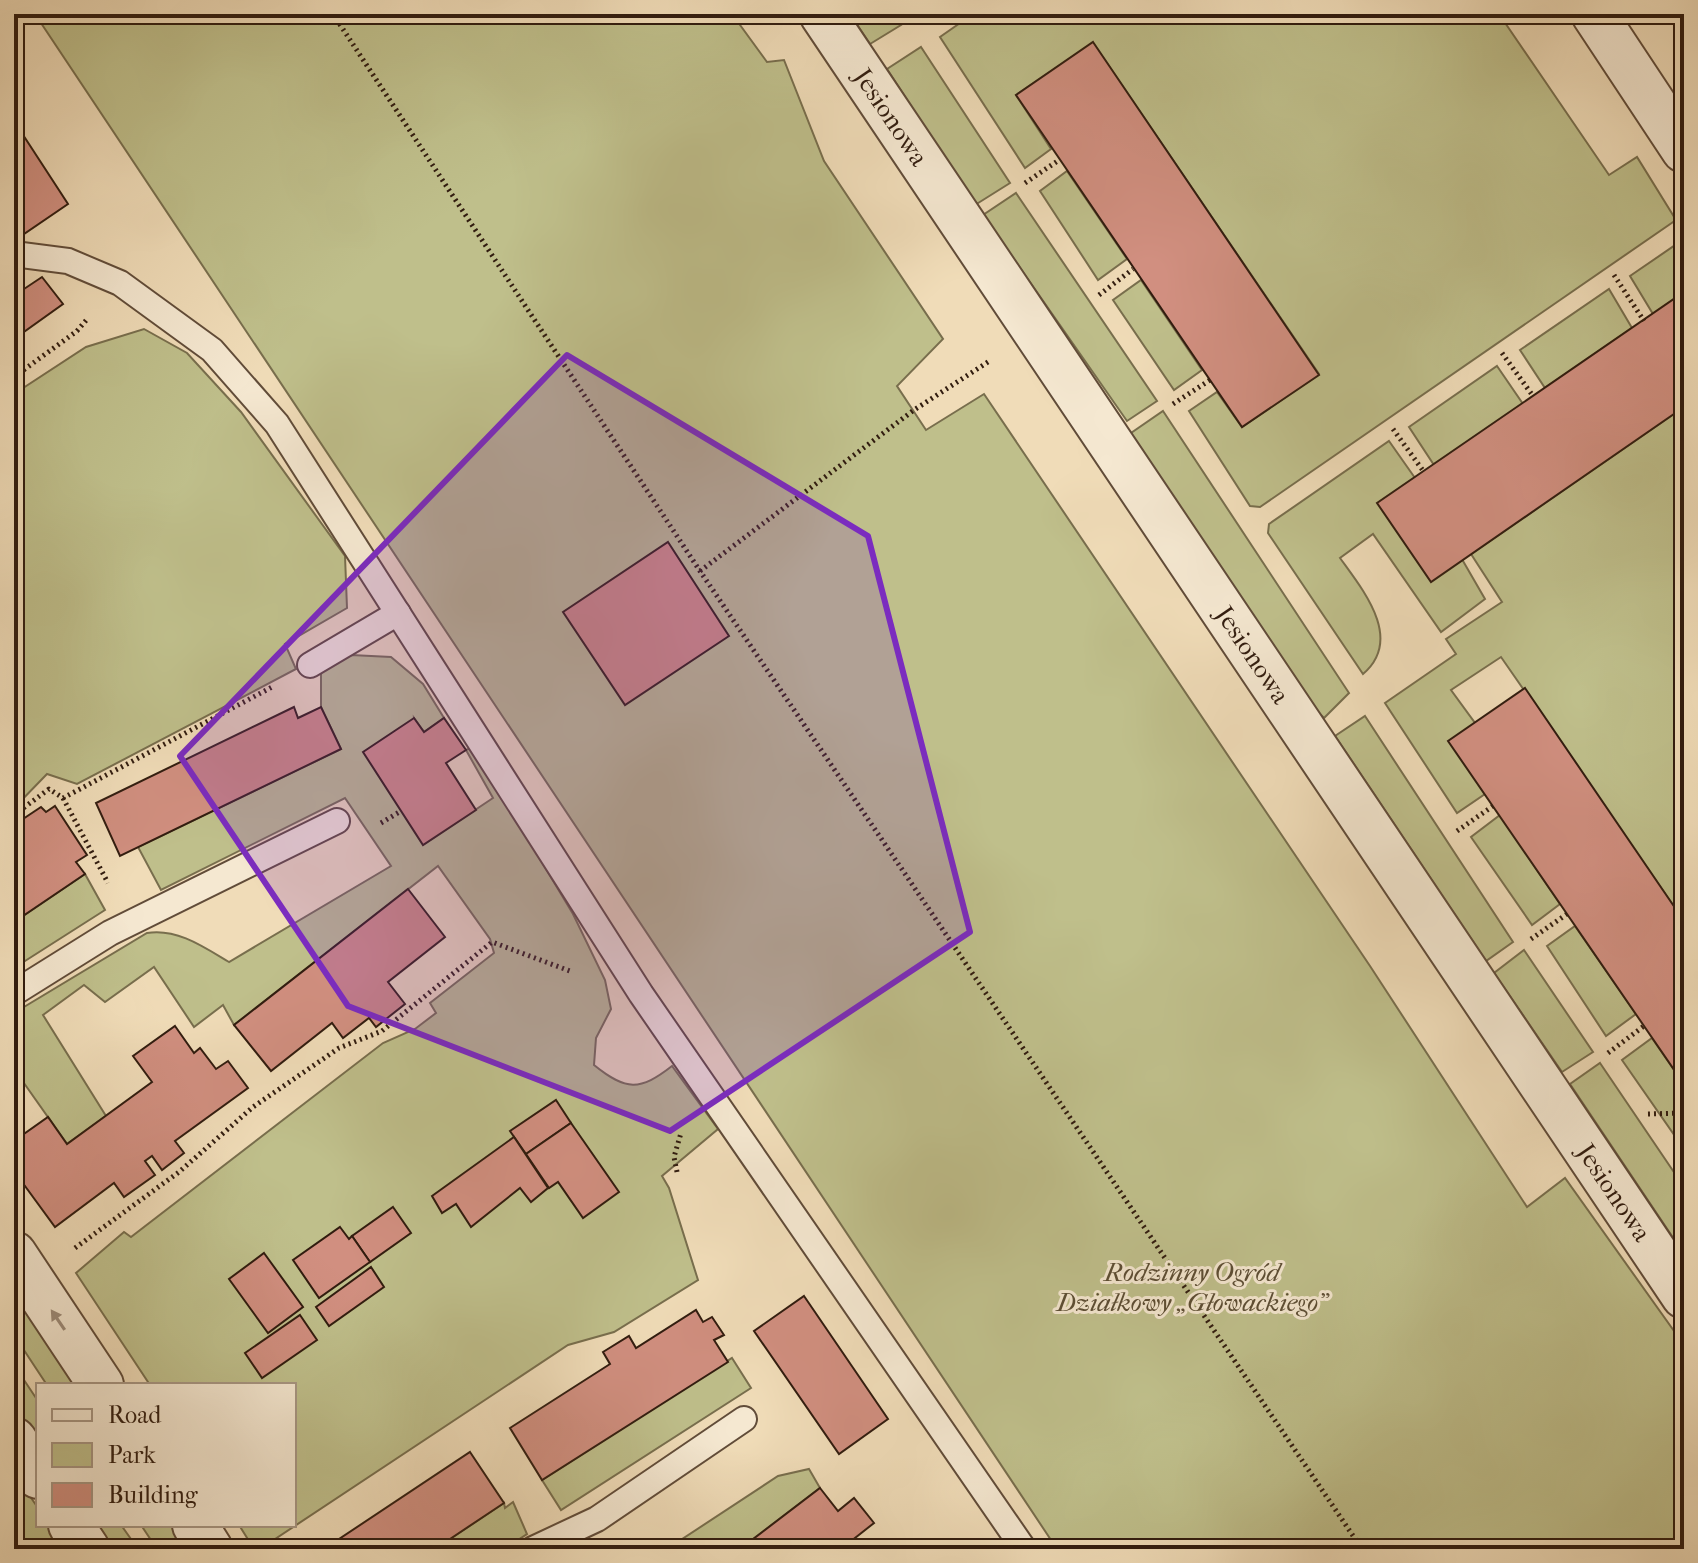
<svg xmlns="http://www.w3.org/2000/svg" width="1698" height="1563" font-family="'IM FELL French Canon',serif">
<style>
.green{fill:#bfbf8b;stroke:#786e4d;stroke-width:2}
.building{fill:#d18f80;stroke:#311c0f;stroke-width:2}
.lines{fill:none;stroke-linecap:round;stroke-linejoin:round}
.lane-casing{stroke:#614c39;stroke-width:28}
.street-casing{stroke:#614c39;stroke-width:48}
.path{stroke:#311c0f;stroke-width:5;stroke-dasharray:2 4;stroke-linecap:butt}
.lane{stroke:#f5e8d1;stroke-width:24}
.street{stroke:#f5e8d1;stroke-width:44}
.oneway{fill:#9d8c7a}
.marked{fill:#7b2cbf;fill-opacity:0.2;stroke:#7b2cbf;stroke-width:6;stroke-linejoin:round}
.labels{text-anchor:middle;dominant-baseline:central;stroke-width:6;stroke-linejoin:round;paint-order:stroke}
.street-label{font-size:26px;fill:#311c0f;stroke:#f5e8d1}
.park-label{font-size:26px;font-style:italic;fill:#5c4d34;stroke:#f5e8d1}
</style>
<rect width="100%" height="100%" fill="#f0dcb8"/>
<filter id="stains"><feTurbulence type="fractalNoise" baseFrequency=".0025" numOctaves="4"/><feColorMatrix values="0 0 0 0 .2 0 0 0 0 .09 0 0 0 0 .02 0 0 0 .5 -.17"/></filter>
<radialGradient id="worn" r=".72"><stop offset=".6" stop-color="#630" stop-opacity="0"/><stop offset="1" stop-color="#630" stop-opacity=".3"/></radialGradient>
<g class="green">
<path d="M 35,14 L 732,14 L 767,62 L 784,60 L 824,161 L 943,339 L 897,386 L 926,430 L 984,394 L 1370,966 L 1527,1207 L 1565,1178 L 1684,1345 L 1684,1549 L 1057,1549 Z"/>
<path d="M 850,14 L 893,14 L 901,25 L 870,44 Z"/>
<path d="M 973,14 L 1499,14 L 1609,175 L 1637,157 L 1676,220 L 1260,507 L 1250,506 L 1189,411 L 1217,392 L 1242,427 L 1319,374 L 1093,43 L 1016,95 L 1051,149 L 1025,168 L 940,37 Z"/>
<path d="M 921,47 L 1010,183 L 975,205 L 887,69 Z"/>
<path d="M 1067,171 L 1127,259 L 1098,280 L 1040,191 Z"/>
<path d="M 1016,193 L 1157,401 L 1127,421 L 983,215 Z"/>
<path d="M 1684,239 L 1684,292 L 1653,314 L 1630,276 Z"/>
<path d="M 1141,280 L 1202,370 L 1174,390 L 1113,300 Z"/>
<path d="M 1609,289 L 1632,328 L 1545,388 L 1520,350 Z"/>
<path d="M 144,329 L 187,353 L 241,412 L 345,556 L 347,608 L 285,644 L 296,669 L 77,784 L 47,774 L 14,808 L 14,394 L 86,347 Z"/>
<path d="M 1497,366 L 1523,404 L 1434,465 L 1409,427 Z"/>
<path d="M 1684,407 L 1684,921 L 1501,657 L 1451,690 L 1475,723 L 1485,794 L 1457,813 L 1385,703 L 1456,654 L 1446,639 L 1502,602 L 1471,554 Z"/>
<path d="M 1163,411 L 1349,693 L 1324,718 L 1310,704 L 1131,433 Z"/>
<path d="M 1389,441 L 1415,478 L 1485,599 L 1441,632 L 1373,534 L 1340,558 C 1363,590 1404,639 1363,674 L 1268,533 L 1269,524 Z"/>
<path d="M 351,655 L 391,657 L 423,684 L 444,718 L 424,732 L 414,718 L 424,844 L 493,798 L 466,750 L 473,747 L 573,914 L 605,980 L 611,1009 L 596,1038 L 594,1065 C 626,1091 640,1091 672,1066 L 718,1129 L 662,1176 L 669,1188 L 698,1280 L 614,1332 L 568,1345 L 260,1549 L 254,1549 L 239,1525 L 294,1525 L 294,1385 L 150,1385 L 76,1273 L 124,1232 L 131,1237 L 383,1043 L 415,1029 L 436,1013 L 430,1003 L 494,953 L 490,939 L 438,866 L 234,1025 L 223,1005 L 194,1027 L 154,967 L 105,1002 L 84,985 L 43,1015 L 106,1116 L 67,1144 L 14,1069 L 14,1013 L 147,933 C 177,928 204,947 229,962 L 391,866 L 345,798 L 161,890 L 138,847 L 341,749 L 321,707 L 321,669 Z"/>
<path d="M 1365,716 L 1513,942 L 1486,961 L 1335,736 Z"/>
<path d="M 1500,815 L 1560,904 L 1532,925 L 1471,837 Z"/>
<path d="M 85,874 L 105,910 L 14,968 L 14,922 Z"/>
<path d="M 1575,926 L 1636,1014 L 1606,1036 L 1547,946 Z"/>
<path d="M 1524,950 L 1593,1052 L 1562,1072 L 1494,973 Z"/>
<path d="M 1652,1038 L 1677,1074 L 1684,1069 L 1684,1149 L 1622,1060 Z"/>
<path d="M 1600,1063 L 1684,1187 L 1684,1254 L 1570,1084 Z"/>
<path d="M 19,1295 L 80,1385 L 47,1385 L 14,1335 L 14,1298 Z"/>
<path d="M 732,1358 L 751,1388 L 561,1510 L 542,1480 Z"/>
<path d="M 14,1365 L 38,1401 L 38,1455 L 14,1419 Z"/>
<path d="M 809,1469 L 820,1488 L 740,1549 L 667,1549 L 778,1476 Z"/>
<path d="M 14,1473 L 38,1508 L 38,1525 L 49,1525 L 65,1549 L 27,1549 L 14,1531 Z"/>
<path d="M 513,1502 L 527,1534 L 504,1549 L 435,1549 L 504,1503 L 505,1508 Z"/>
<path d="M 85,1525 L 121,1525 L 138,1549 L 102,1549 Z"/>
<path d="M 141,1525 L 174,1525 L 190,1549 L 157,1549 Z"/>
</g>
<g class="building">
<path d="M 1093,42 L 1319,375 L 1242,427 L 1016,95 Z"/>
<path d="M 14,121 L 68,204 L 21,236 L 14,225 Z"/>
<path d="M 42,277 L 63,304 L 14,339 L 14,281 L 21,291 Z"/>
<path d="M 1684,292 L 1684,407 L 1431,582 L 1377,503 Z"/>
<path d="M 668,542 L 729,636 L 625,705 L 563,612 Z"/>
<path d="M 1525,688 L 1684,921 L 1684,1069 L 1677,1074 L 1448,741 Z"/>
<path d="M 294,707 L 298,718 L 321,707 L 341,749 L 120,856 L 96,803 Z"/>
<path d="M 414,718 L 424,732 L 444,718 L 466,750 L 446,763 L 476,810 L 423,845 L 363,752 Z"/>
<path d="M 55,806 L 87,855 L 76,862 L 85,874 L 14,922 L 14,825 L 41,807 L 46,812 Z"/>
<path d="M 408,889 L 445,937 L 388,982 L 405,1004 L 376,1027 L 369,1018 L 343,1038 L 332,1023 L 271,1071 L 234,1025 Z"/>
<path d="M 175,1026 L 194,1053 L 200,1048 L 216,1069 L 228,1061 L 248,1088 L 175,1141 L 184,1153 L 162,1170 L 152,1156 L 145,1161 L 155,1175 L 124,1197 L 114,1183 L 55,1227 L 14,1171 L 14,1141 L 48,1117 L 67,1144 L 152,1082 L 133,1056 Z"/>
<path d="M 556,1100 L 571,1123 L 526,1154 L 510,1131 Z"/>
<path d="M 571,1123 L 619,1192 L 583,1218 L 558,1182 L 549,1188 L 526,1154 Z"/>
<path d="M 514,1137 L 548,1188 L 531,1202 L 520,1188 L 471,1227 L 456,1204 L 442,1213 L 432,1196 Z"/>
<path d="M 393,1207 L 411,1233 L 370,1262 L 352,1236 Z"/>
<path d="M 340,1227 L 349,1239 L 352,1236 L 370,1262 L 319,1298 L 293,1260 Z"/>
<path d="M 264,1253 L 303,1307 L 268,1333 L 229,1279 Z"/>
<path d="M 371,1267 L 384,1287 L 329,1326 L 316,1307 Z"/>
<path d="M 804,1296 L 888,1419 L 839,1454 L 754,1331 Z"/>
<path d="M 696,1310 L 703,1322 L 712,1317 L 724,1335 L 714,1340 L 728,1362 L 542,1480 L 510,1428 L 610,1364 L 603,1352 L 629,1336 L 636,1348 Z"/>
<path d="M 300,1315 L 317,1340 L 262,1378 L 245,1353 Z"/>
<path d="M 470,1452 L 504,1503 L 435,1549 L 324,1549 Z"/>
<path d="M 820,1488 L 838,1511 L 854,1498 L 874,1523 L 841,1549 L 740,1549 Z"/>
<path d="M 14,1531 L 27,1549 L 14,1549 Z"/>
</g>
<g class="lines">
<g class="lane-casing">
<g id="lane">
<path d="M 14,254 L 68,261 L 120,283 L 212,350 L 277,424 L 641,994 L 1024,1549"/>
<path d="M 310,665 L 398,613"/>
<path d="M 14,993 L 110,933 L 337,821"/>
<path d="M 533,1549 L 597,1519 L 744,1419"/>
</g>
</g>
<g class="street-casing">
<g id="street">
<path id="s1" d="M 822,14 L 1684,1296"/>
<path d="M 1594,14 L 1684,150"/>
<path d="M 14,1254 L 101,1385"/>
<path d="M 14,1440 L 38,1476"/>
<path d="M 71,1525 L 87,1549"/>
<path d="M 195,1525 L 210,1549"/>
</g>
</g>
<g class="path">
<path d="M 333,14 L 700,571 L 1362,1549"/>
<path d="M 917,22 L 929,14"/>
<path d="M 1025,183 L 1059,160"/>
<path d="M 1614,275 L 1644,321"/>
<path d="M 1099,295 L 1133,269"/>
<path d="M 1502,353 L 1533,396"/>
<path d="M 14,377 L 77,331 L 88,318"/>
<path d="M 1173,404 L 1210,380"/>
<path d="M 1393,429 L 1424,472"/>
<path d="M 700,571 L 914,410 L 991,360"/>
<path d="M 63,798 L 108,883"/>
<path d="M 14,815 L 49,789 L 63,798 L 274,686"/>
<path d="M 381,823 L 401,811"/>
<path d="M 1457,831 L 1493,806"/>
<path d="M 1531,939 L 1567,914"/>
<path d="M 1608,1053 L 1644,1026"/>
<path d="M 1648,1114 L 1684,1113"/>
<path d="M 677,1172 L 674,1157 L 681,1133"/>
<path d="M 75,1248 L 179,1172 L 253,1107 L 339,1048 L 382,1031 L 492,942 L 570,971"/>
<path d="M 866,1549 L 880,1538"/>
</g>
<use href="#lane" class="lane"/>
<use href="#street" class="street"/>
</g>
<defs><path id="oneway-solid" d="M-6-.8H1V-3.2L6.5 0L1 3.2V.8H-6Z" transform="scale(2)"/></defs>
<use class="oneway" href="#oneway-solid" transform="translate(58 1320) rotate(-124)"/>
<path class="marked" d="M 567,355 L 868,536 L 970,932 L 670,1131 L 348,1006 L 180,756 Z"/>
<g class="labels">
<g class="street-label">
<text stroke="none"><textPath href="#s1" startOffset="124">Jesionowa</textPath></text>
<text stroke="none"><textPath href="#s1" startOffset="772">Jesionowa</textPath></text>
<text stroke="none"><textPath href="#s1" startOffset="1420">Jesionowa</textPath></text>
</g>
<g class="park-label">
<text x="1192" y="1272">Rodzinny Ogród<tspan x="1192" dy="30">Działkowy „Głowackiego”</tspan></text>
</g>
</g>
<rect width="1698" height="1563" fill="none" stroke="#f0dcb8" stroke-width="48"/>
<rect x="16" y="16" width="1666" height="1531" fill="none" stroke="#311c0f" stroke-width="4"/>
<rect x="24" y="24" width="1650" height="1515" fill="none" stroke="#311c0f" stroke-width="2"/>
<rect x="36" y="1383" width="260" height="144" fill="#f5e8d1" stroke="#a79683" stroke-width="2"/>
<rect x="52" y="1409" width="40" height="12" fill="#f5e8d1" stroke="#a79683" stroke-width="2"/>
<text x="108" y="1423" font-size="24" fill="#311c0f">Road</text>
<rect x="52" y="1443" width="40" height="24" fill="#bfbf8b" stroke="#a79683" stroke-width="2"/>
<text x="108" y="1463" font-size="24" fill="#311c0f">Park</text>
<rect x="52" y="1483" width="40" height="24" fill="#d18f80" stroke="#a79683" stroke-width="2"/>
<text x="108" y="1503" font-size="24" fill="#311c0f">Building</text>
<rect width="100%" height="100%" filter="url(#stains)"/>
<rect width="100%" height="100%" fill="url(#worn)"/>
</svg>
